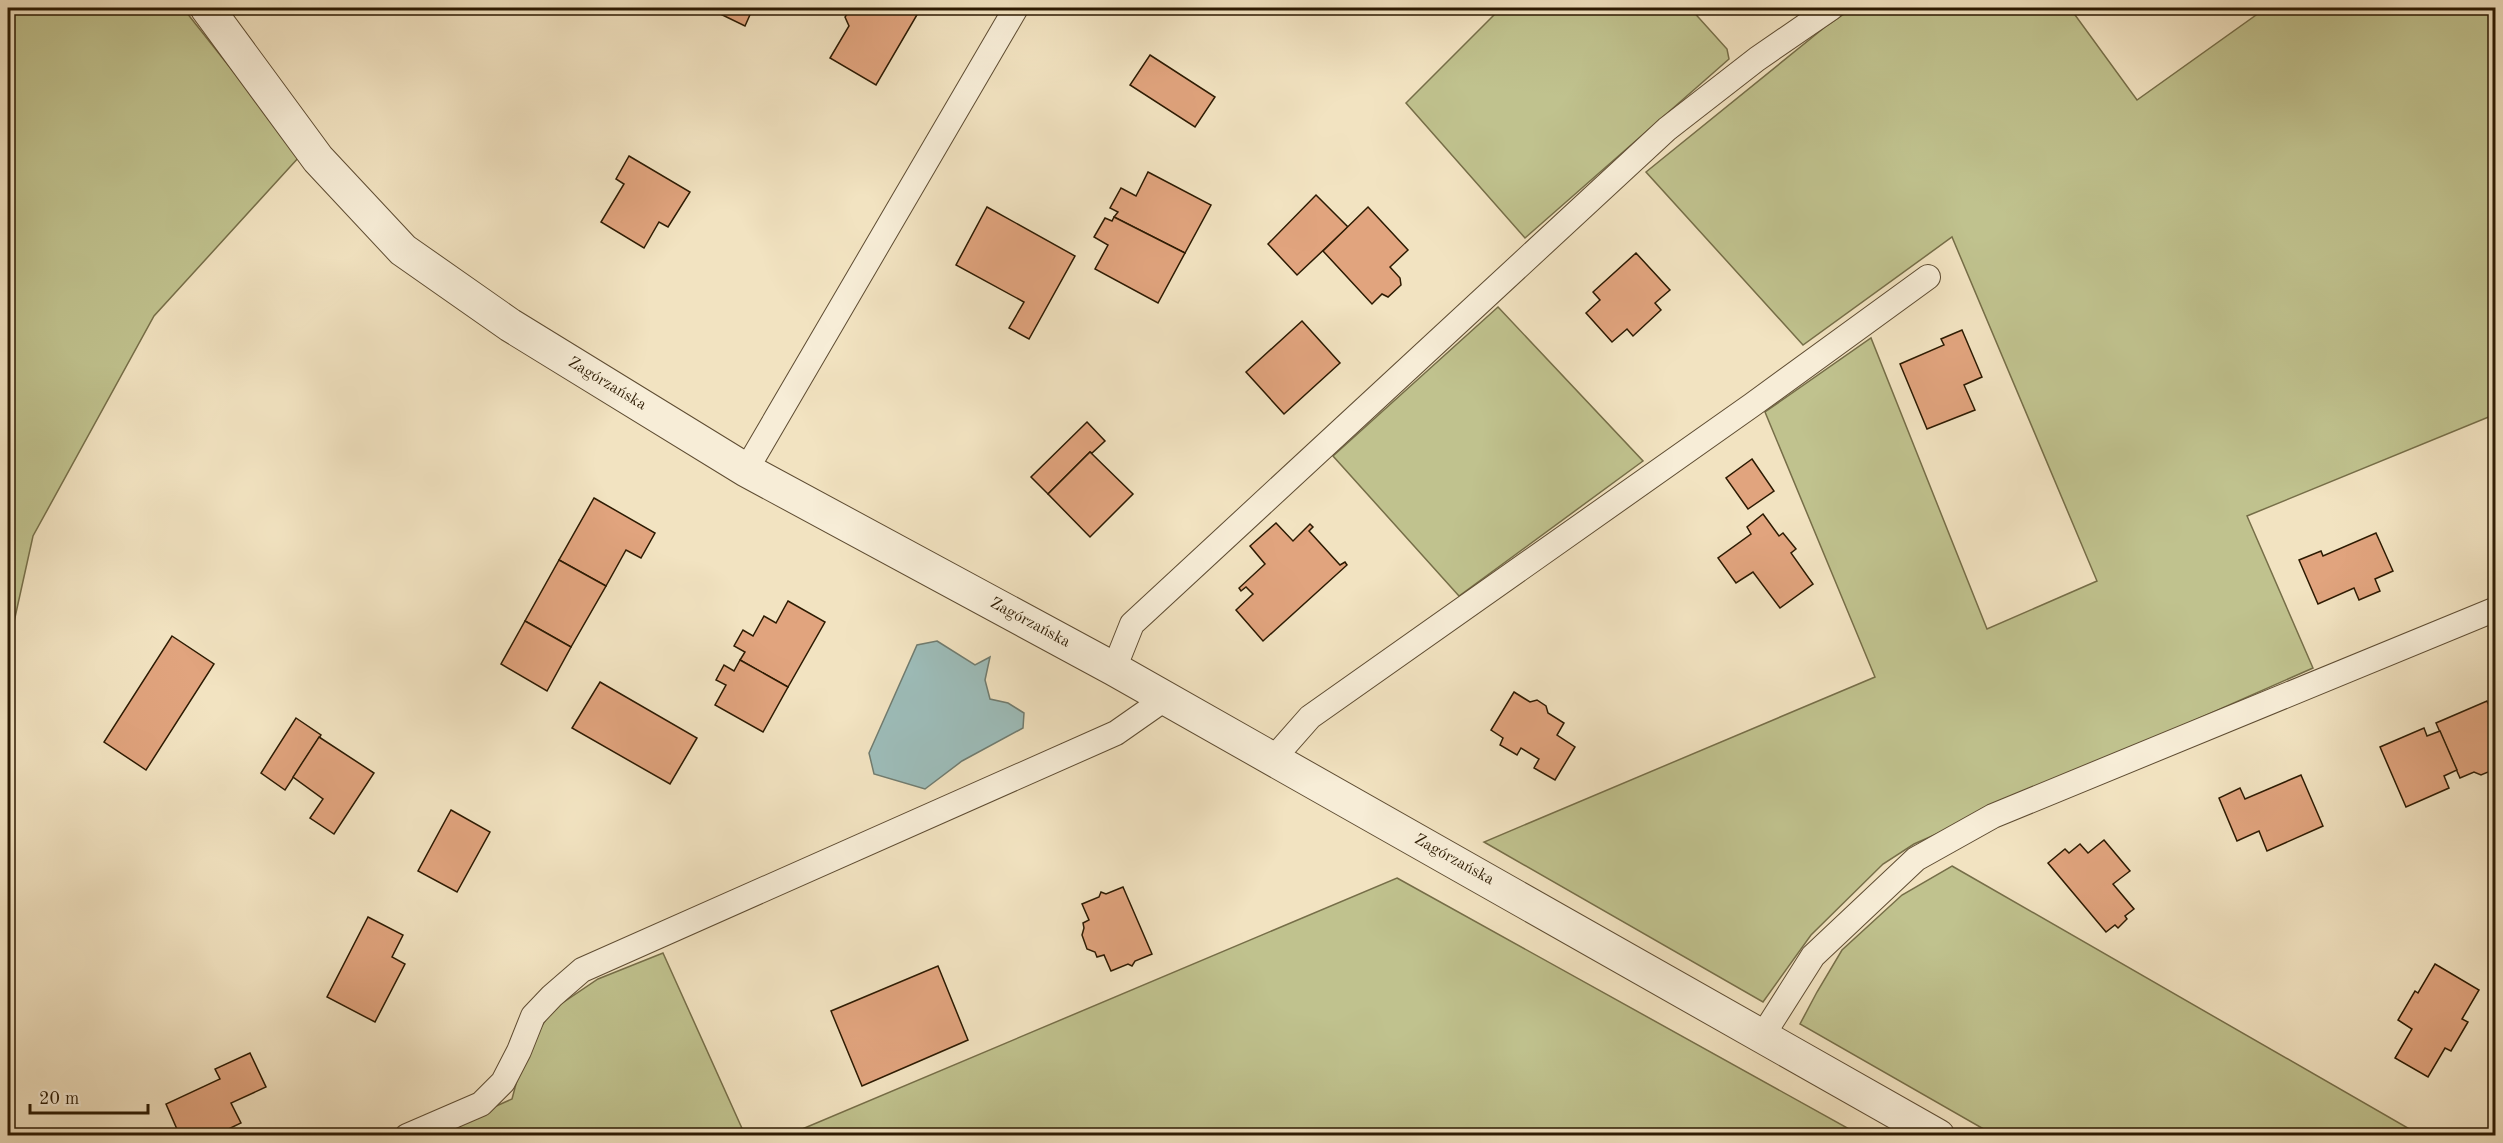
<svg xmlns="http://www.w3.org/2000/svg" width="2503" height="1143" font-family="'Old Standard TT',serif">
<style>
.green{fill:#c0c28e;stroke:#766e48;stroke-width:1.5}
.water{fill:#9dbdba;stroke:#707c70;stroke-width:1.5}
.building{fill:#e1a47e;stroke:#2c1a02;stroke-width:1.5}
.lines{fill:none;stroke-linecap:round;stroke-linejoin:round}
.lane-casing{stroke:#5e4c32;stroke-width:26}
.street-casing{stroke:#5e4c32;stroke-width:35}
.lane{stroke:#f7edd7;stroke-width:24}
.street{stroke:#f7edd7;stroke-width:33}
.labels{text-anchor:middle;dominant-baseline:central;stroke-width:5;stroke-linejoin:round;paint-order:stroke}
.street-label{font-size:16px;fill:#2c1a02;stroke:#f7edd7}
</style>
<rect width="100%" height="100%" fill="#f2e3c1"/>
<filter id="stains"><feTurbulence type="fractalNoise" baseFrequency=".00333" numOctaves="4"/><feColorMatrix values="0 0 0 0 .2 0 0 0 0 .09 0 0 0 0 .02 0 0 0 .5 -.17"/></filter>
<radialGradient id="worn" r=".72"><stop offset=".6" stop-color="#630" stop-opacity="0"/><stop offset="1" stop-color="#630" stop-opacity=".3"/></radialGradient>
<g class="green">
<path d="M 8,8 L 183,8 L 300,156 L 154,316 L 33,536 L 8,649 Z"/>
<path d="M 1501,8 L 1690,8 L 1727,49 L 1729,59 L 1525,238 L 1406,103 Z"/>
<path d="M 1853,8 L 2070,8 L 2137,100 L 2266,8 L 2495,8 L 2495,425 L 2491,416 L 2247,516 L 2313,668 L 1914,844 L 1883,864 L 1811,935 L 1763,1002 L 1484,842 L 1875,677 L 1765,412 L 1871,338 L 1987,629 L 2097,581 L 1952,237 L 1803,345 L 1646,172 L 1825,27 Z"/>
<path d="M 1498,307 L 1643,461 L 1459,596 L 1333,456 Z"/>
<path d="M 1952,866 L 2420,1135 L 1994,1135 L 1800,1024 L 1817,992 L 1842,950 L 1902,895 Z"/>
<path d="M 1397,878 L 1860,1135 L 788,1135 Z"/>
<path d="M 663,953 L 745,1135 L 429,1136 L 512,1099 L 524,1054 L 552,1010 L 598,979 Z"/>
</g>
<path class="water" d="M 937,641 L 975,665 L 990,657 L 985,680 L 990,699 L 1008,703 L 1024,713 L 1023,728 L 962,761 L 925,789 L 874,774 L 869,753 L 917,645 Z"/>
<g class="building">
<path d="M 708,8 L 753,8 L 745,26 Z"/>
<path d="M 851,8 L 921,8 L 876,85 L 830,58 L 849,26 L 845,17 Z"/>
<path d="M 1150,55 L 1215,97 L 1195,127 L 1130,85 Z"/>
<path d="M 629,156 L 690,192 L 668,227 L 659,222 L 644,248 L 601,222 L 624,184 L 616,179 Z"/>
<path d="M 1148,172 L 1211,205 L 1185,253 L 1114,217 L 1118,212 L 1110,208 L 1121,188 L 1136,196 Z"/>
<path d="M 1316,195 L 1348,227 L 1297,275 L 1268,244 Z"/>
<path d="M 987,207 L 1075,256 L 1029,339 L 1009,328 L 1024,302 L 956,265 Z"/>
<path d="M 1368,207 L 1408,250 L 1390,267 L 1400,278 L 1401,285 L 1388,297 L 1382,294 L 1372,304 L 1323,251 Z"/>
<path d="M 1114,217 L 1185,253 L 1158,303 L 1095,269 L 1108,245 L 1094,237 L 1105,218 L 1112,221 Z"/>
<path d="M 1636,253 L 1670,290 L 1655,303 L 1661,310 L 1633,336 L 1627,329 L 1612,342 L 1586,313 L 1600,300 L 1593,292 Z"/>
<path d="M 1302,321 L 1340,363 L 1284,414 L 1246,372 Z"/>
<path d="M 1962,330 L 1982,377 L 1964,385 L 1975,410 L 1927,429 L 1900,364 L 1944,345 L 1941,339 Z"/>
<path d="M 1087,422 L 1105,441 L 1092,453 L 1090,452 L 1048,494 L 1031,477 Z"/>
<path d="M 1090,452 L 1133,494 L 1090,537 L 1048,494 Z"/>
<path d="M 1752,459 L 1774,491 L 1748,509 L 1726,478 Z"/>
<path d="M 594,498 L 655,533 L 641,558 L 626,550 L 606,586 L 559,560 Z"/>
<path d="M 1763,514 L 1779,536 L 1783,533 L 1796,549 L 1791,553 L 1813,584 L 1780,608 L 1753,572 L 1736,583 L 1718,558 L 1751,534 L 1747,527 Z"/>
<path d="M 1276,523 L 1293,541 L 1310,524 L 1313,527 L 1309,531 L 1340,565 L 1345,562 L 1347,565 L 1263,641 L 1236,610 L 1253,594 L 1246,587 L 1241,591 L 1239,588 L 1265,564 L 1250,546 Z"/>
<path d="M 2376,533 L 2393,571 L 2375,579 L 2380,591 L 2359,600 L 2354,588 L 2318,604 L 2299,560 L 2321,551 L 2323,556 Z"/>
<path d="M 559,560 L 606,586 L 571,647 L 525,621 Z"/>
<path d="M 788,601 L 825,622 L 788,687 L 740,660 L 745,652 L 734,646 L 743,630 L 753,636 L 764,616 L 776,623 Z"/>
<path d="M 525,621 L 571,647 L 547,691 L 501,664 Z"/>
<path d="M 172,636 L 214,664 L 146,770 L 104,742 Z"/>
<path d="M 740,660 L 788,687 L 763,732 L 715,705 L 726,685 L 716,680 L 724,665 L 734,671 Z"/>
<path d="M 600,682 L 697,738 L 670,784 L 572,728 Z"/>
<path d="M 1514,692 L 1530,702 L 1537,700 L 1546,706 L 1548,713 L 1564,723 L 1557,735 L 1575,747 L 1555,780 L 1534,768 L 1539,759 L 1521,748 L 1517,755 L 1500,745 L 1503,738 L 1491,730 Z"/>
<path d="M 2487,701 L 2496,722 L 2496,764 L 2493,770 L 2481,775 L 2474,772 L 2460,778 L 2436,723 Z"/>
<path d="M 296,718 L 321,735 L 285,790 L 261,773 Z"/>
<path d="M 2424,728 L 2427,736 L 2440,731 L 2457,770 L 2444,776 L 2449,788 L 2406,807 L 2380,747 Z"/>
<path d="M 319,737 L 374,773 L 334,834 L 310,818 L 323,799 L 293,777 Z"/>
<path d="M 2301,775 L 2323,826 L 2267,851 L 2259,831 L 2237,841 L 2219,798 L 2240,788 L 2245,799 Z"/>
<path d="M 451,810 L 490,832 L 457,892 L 418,871 Z"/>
<path d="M 2104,840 L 2130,871 L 2113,884 L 2134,909 L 2125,916 L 2127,919 L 2118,928 L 2115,925 L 2106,932 L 2048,863 L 2065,849 L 2069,853 L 2080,844 L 2088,853 Z"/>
<path d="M 1123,887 L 1152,954 L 1135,961 L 1132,966 L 1128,964 L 1111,971 L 1104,955 L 1097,957 L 1095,952 L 1087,949 L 1082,935 L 1084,928 L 1083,923 L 1089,920 L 1082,904 L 1099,897 L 1101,892 L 1106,894 Z"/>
<path d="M 368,917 L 403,935 L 392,957 L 405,964 L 375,1022 L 327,997 Z"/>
<path d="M 2435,964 L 2479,990 L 2462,1019 L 2468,1022 L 2451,1051 L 2445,1048 L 2428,1077 L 2395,1058 L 2412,1029 L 2398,1020 L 2415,991 L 2418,993 Z"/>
<path d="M 938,966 L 968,1040 L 862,1086 L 831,1011 Z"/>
<path d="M 250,1053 L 266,1087 L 231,1103 L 241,1123 L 214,1136 L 180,1136 L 166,1104 L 220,1079 L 215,1069 Z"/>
</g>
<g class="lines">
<g class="lane-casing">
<g id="lane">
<path d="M 746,470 L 1016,8"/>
<path d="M 1114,669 L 1132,624 L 1667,129 L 1757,59 L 1831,8"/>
<path d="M 1273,759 L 1310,717 L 1752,405 L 1928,277"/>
<path d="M 1763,1035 L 1813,956 L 1916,859 L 1993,816 L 2496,609"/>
<path d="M 407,1136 L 481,1104 L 503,1082 L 519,1051 L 533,1016 L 552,996 L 582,970 L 1116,733 L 1166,698"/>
</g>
</g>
<g class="street-casing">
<path id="street" d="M 207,8 L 318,159 L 403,250 L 510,325 L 746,470 L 1114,669 L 1938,1136"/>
</g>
<use href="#lane" class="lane"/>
<use href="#street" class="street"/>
</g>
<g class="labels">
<g class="street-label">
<text transform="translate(607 384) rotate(31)">Zagórzańska</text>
<text transform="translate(1030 623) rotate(28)">Zagórzańska</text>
<text transform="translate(1454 860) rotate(29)">Zagórzańska</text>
</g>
</g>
<rect width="2503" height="1143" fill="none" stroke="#f2e3c1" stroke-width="30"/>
<rect x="9" y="9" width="2485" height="1125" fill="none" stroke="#2c1a02" stroke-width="3"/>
<rect x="15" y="15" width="2473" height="1113" fill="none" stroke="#2c1a02" stroke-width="1.5"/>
<path d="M30 1104v9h118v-9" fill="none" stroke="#2c1a02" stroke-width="3"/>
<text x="39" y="1104" font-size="18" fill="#2c1a02" stroke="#f7edd7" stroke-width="4.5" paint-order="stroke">20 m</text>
<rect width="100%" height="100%" filter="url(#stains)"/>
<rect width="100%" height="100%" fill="url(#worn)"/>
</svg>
